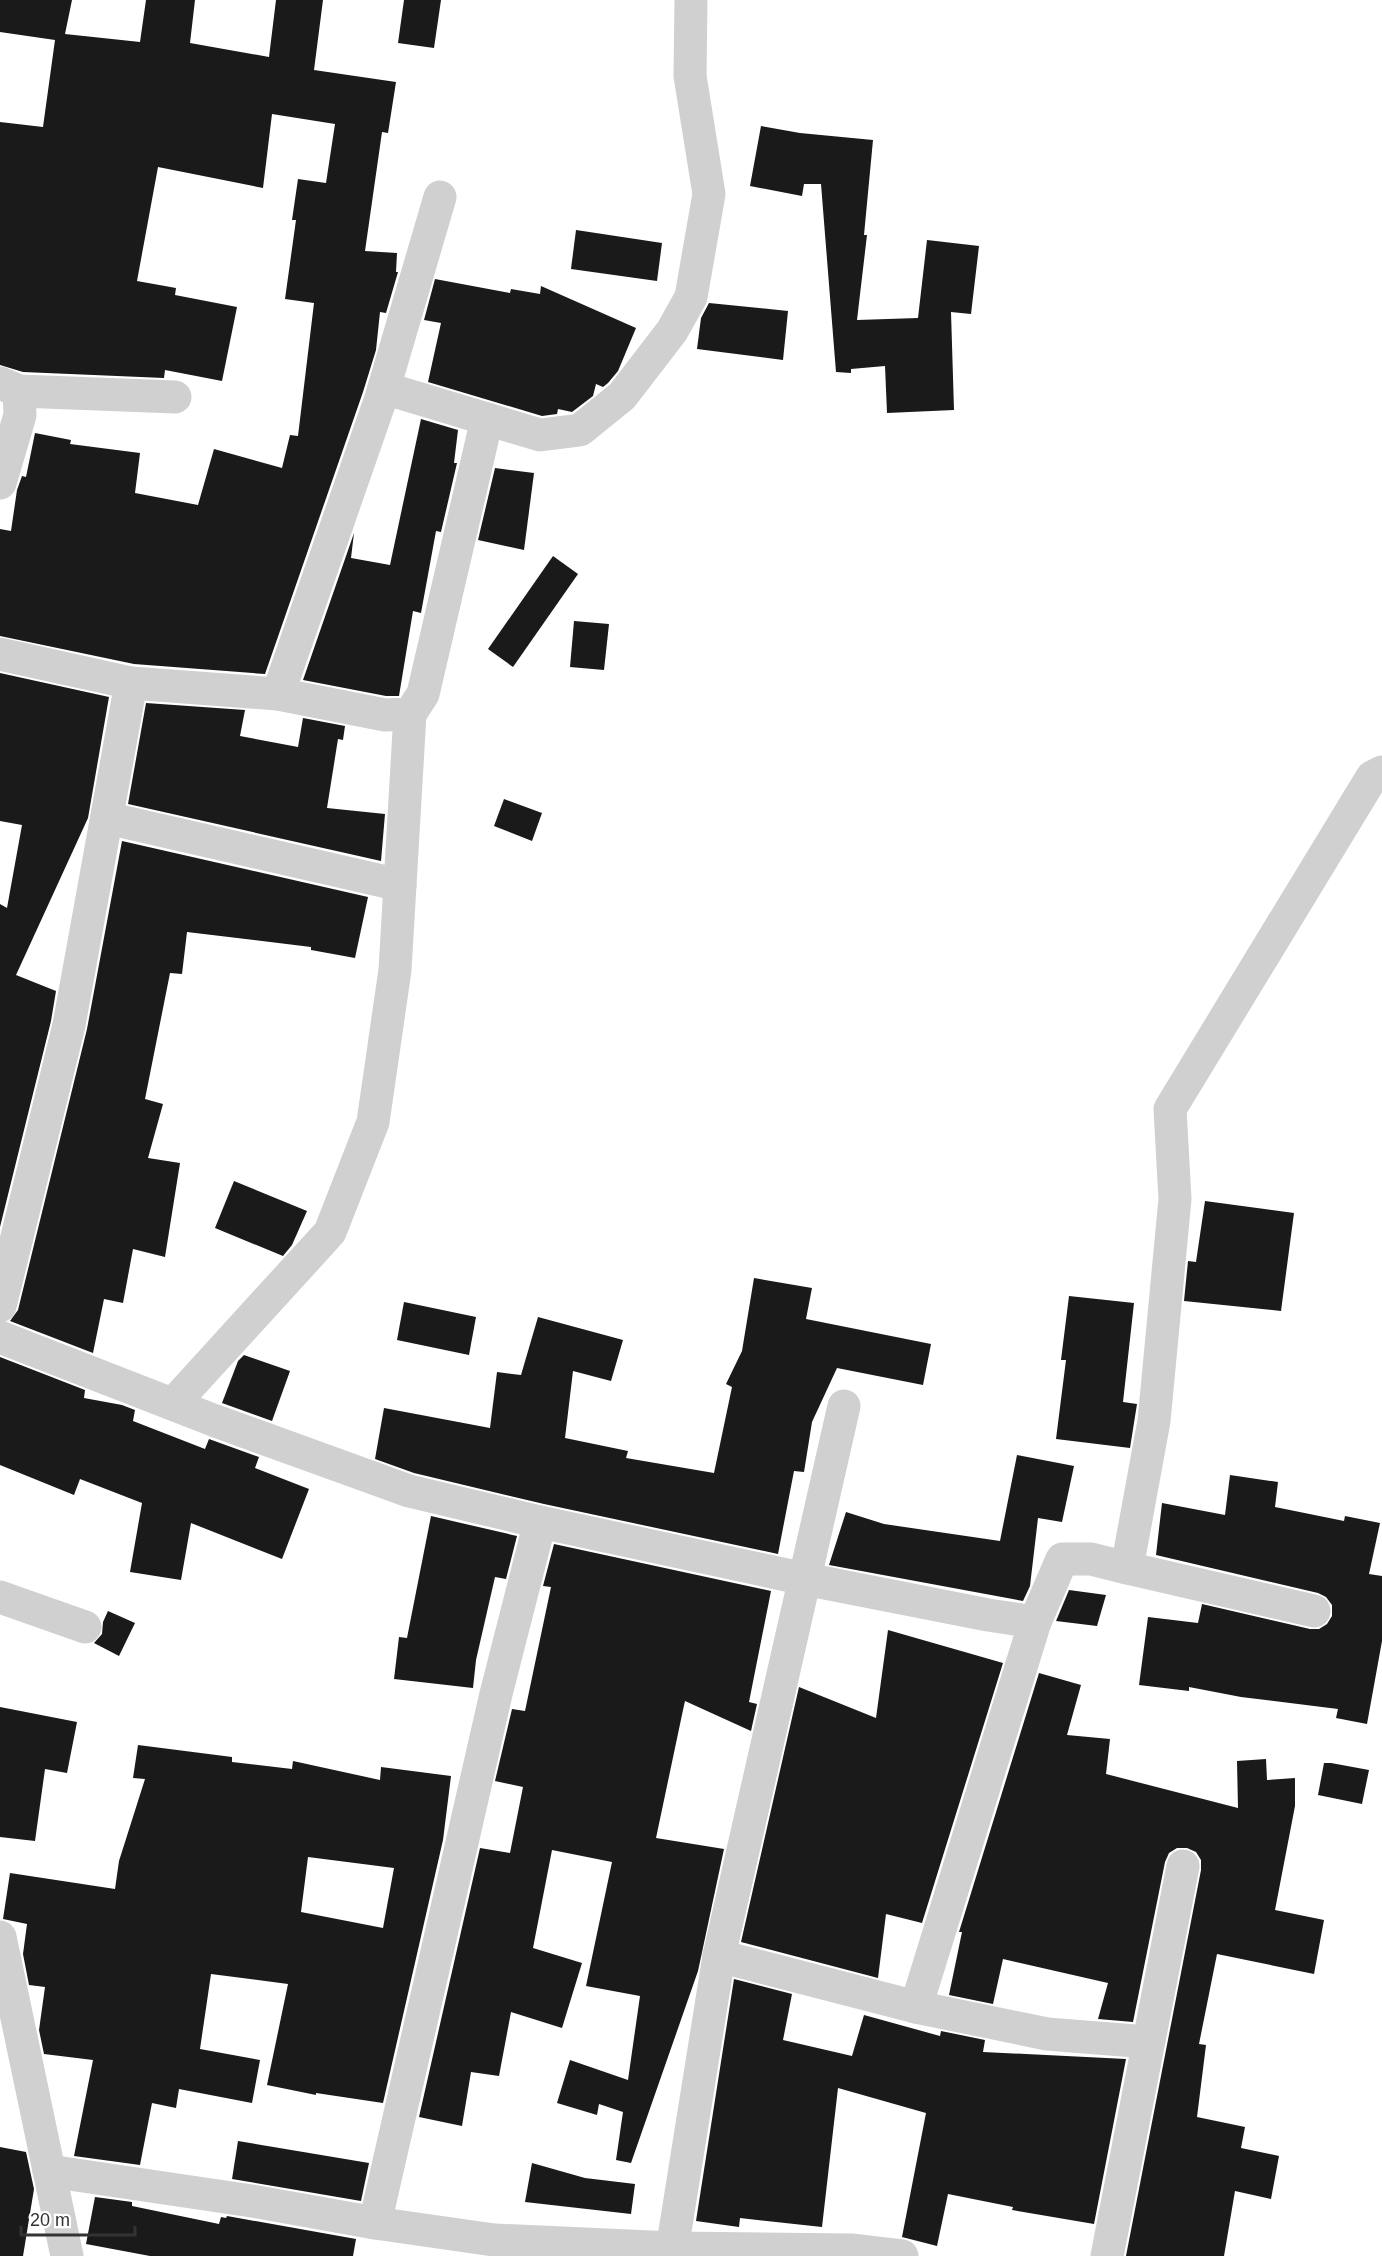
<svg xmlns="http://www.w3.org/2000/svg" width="1382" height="2256" font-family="Helvetica,sans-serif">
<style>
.building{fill:#1a1a1a;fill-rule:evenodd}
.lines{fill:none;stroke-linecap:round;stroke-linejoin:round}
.minor{stroke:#d0d0d0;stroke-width:33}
</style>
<rect width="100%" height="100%" fill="#fff"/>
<g class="building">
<path d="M 0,0 L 72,0 L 65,34 L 140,42 L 146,0 L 195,0 L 190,43 L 269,57 L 276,0 L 323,0 L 314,70 L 396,82 L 388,133 L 382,132 L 365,251 L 397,253 L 396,272 L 398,272 L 386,313 L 380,312 L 376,350 L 363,392 L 265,674 L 134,664 L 0,636 L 0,529 L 11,531 L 17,490 L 22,476 L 26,477 L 35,433 L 71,440 L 70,444 L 140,453 L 135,493 L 198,505 L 214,449 L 282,468 L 290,435 L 298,436 L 314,303 L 285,299 L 296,220 L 292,220 L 298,179 L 326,183 L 335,124 L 272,114 L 263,188 L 158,167 L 137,281 L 176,288 L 175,295 L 237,307 L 222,381 L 165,370 L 164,378 L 23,372 L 0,365 L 0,122 L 43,127 L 55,40 L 0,32 Z"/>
<path d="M 404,0 L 441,0 L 434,48 L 398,43 Z"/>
<path d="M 761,126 L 800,133 L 873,140 L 864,235 L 867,235 L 857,320 L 918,318 L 927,240 L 979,246 L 971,314 L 951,312 L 954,410 L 887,413 L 885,366 L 851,369 L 851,373 L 836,372 L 821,184 L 804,184 L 802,196 L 750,186 Z"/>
<path d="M 576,230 L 662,243 L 657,281 L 571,269 Z"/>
<path d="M 435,279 L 510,293 L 511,289 L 540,294 L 541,286 L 636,328 L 618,371 L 608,383 L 603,387 L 596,384 L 593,396 L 572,412 L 558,409 L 557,414 L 542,416 L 428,382 L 441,323 L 424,320 Z"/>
<path d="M 709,303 L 788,311 L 783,360 L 697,349 L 701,318 Z"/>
<path d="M 421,419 L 458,430 L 454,463 L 457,463 L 441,532 L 436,531 L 421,613 L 413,611 L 399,696 L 386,696 L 303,680 L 354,533 L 351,558 L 390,565 Z"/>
<path d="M 495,468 L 534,473 L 524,550 L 478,540 Z"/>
<path d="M 553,556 L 578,574 L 513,667 L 488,649 Z"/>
<path d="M 574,621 L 609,624 L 604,670 L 570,667 Z"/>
<path d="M 0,673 L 109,697 L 88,818 L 16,975 L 56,991 L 51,1021 L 0,1227 L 0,904 L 7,908 L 22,825 L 0,821 Z"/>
<path d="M 146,703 L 245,710 L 240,736 L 298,747 L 303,718 L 345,726 L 343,740 L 338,739 L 327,808 L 385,814 L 381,861 L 128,804 Z"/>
<path d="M 504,799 L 542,813 L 532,841 L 494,826 Z"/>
<path d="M 122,841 L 368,897 L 355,958 L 311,950 L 311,947 L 187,932 L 182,974 L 170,973 L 145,1099 L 163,1104 L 148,1158 L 180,1163 L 165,1257 L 133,1249 L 123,1303 L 104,1299 L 93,1353 L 10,1321 L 18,1310 L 87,1029 Z"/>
<path d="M 234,1181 L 307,1211 L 292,1245 L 283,1256 L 215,1228 Z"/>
<path d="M 1205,1201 L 1294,1213 L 1281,1311 L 1184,1301 L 1188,1261 L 1196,1262 Z"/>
<path d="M 754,1278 L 812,1288 L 806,1319 L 931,1344 L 923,1385 L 837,1368 L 812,1422 L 804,1472 L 794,1471 L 778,1554 L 544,1504 L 414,1473 L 375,1459 L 384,1408 L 490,1428 L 497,1372 L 521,1375 L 538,1317 L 623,1340 L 611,1381 L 573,1371 L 565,1438 L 628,1451 L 626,1458 L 714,1473 L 732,1387 L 726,1384 L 742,1351 Z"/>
<path d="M 1069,1296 L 1134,1303 L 1123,1402 L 1137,1404 L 1130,1448 L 1056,1439 L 1066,1360 L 1061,1360 Z"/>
<path d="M 404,1302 L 476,1317 L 469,1355 L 397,1340 Z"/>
<path d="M 244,1355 L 290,1371 L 272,1421 L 222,1403 L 238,1361 Z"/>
<path d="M 0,1357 L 85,1390 L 84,1398 L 122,1405 L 135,1410 L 133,1421 L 205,1449 L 209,1439 L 259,1457 L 255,1468 L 309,1489 L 282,1559 L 191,1523 L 181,1580 L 130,1572 L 142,1503 L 80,1479 L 74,1495 L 0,1465 Z"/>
<path d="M 1017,1455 L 1074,1466 L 1062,1522 L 1038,1518 L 1030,1586 L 1023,1601 L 829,1565 L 846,1512 L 884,1524 L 1000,1541 Z"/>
<path d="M 1230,1475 L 1278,1482 L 1275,1507 L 1344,1521 L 1345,1516 L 1380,1523 L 1369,1574 L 1382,1576 L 1382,1641 L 1367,1724 L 1336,1718 L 1338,1709 L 1241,1697 L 1189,1687 L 1189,1691 L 1139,1685 L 1148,1617 L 1198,1623 L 1202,1604 L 1310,1629 L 1319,1629 L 1327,1624 L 1332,1616 L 1332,1605 L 1326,1597 L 1318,1593 L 1156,1555 L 1162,1503 L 1225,1515 Z"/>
<path d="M 431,1516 L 517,1536 L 506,1579 L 495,1577 L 476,1660 L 473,1688 L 394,1679 L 399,1637 L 407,1638 Z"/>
<path d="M 554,1544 L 771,1591 L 749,1702 L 757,1704 L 751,1731 L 685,1701 L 683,1710 L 656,1838 L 724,1849 L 698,1971 L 631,2163 L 616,2160 L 623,2112 L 599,2104 L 597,2115 L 557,2103 L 570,2060 L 628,2080 L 640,1996 L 586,1986 L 612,1862 L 552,1850 L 533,1948 L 582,1963 L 562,2028 L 511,2012 L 499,2076 L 471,2072 L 462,2126 L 419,2117 L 480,1848 L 510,1853 L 523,1787 L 495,1781 L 512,1709 L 525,1711 L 551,1587 L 543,1586 Z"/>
<path d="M 1069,1590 L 1106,1595 L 1097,1626 L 1056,1621 Z"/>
<path d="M 108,1611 L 135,1623 L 119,1656 L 94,1643 L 102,1634 L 103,1622 Z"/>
<path d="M 888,1630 L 1003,1663 L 922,1923 L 886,1914 L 878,1978 L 741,1942 L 799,1687 L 876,1718 Z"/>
<path d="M 1039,1673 L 1081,1685 L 1067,1735 L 1110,1739 L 1106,1774 L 1238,1808 L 1237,1761 L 1266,1759 L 1267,1780 L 1295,1778 L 1295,1806 L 1275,1910 L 1324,1920 L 1314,1974 L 1217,1954 L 1199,2044 L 1206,2045 L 1197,2117 L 1245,2127 L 1241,2148 L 1279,2156 L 1271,2199 L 1235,2191 L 1224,2256 L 1126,2256 L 1201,1870 L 1201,1860 L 1196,1852 L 1187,1848 L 1177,1848 L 1169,1853 L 1165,1862 L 1133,2022 L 1098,2019 L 1108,1983 L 1003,1959 L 993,2004 L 949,1995 L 962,1932 L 959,1932 Z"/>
<path d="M 0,1707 L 77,1722 L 67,1773 L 45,1769 L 35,1841 L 0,1837 Z"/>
<path d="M 138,1745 L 232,1757 L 232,1762 L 292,1769 L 293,1761 L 380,1780 L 381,1767 L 451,1776 L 443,1840 L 383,2103 L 316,2093 L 316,2095 L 267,2085 L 288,1984 L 211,1974 L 200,2049 L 260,2060 L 252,2103 L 179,2089 L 176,2108 L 152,2103 L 140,2165 L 74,2156 L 93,2060 L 44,2054 L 39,2030 L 45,1987 L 29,1985 L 23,1954 L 27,1924 L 3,1919 L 10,1873 L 115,1889 L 119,1861 L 145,1779 L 133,1778 ZM 308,1857 L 394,1868 L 383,1928 L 301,1912 Z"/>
<path d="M 1324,1763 L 1331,1763 L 1369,1770 L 1362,1804 L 1318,1795 Z"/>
<path d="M 734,1979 L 792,1994 L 783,2040 L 852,2056 L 864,2015 L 940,2036 L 941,2031 L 985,2040 L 983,2052 L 1126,2059 L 1094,2224 L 1012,2210 L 1013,2207 L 948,2194 L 937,2246 L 902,2237 L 926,2113 L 838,2088 L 822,2227 L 740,2218 L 739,2227 L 696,2221 Z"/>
<path d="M 238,2141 L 369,2163 L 361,2201 L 232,2179 Z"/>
<path d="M 0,2147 L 26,2152 L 34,2189 L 23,2256 L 0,2256 Z"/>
<path d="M 532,2163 L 585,2178 L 635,2184 L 631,2214 L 525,2202 Z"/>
<path d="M 95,2197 L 132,2202 L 132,2206 L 219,2224 L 221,2217 L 226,2218 L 227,2216 L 356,2239 L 353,2256 L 150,2256 L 86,2244 Z"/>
</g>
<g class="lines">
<g class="minor">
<path d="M 0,383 L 19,391 L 175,397"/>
<path d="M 384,388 L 540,435 L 580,430 L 622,396 L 672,331 L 691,297 L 709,194 L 690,76 L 691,0"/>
<path d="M 0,483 L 20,415 L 19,391"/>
<path d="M 0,654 L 131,683 L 69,1025 L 0,1306"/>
<path d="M 131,683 L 278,694 L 385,715 L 410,714 L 423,694 L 487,419"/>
<path d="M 278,694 L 381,398 L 440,197"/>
<path d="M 107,818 L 400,885"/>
<path d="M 0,1337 L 213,1420 L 409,1491 L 540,1522 L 805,1579 L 988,1615 L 1035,1622 L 1062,1559 L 1091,1559 L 1127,1568 L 1154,1421 L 1175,1199 L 1170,1109 L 1372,777 L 1382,772"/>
<path d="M 173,1404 L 330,1232 L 373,1122 L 395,970 L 410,714"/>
<path d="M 1127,1568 L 1314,1611"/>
<path d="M 0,1597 L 85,1627"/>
<path d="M 0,1937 L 67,2256"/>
<path d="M 719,1956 L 916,2007 L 1047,2034 L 1148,2042"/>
<path d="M 916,2007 L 1035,1622"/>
<path d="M 49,2171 L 252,2201 L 375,2223 L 494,2240 L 673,2248 L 851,2250 L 902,2256"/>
<path d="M 375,2223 L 496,1694 L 540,1522"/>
<path d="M 671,2256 L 719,1956 L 844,1406"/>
<path d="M 1107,2256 L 1183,1866"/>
</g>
</g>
<path d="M21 2226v9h114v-9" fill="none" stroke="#333333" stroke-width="3"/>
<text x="30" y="2226" font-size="18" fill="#333333" stroke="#ffffff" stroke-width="4.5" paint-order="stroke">20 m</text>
</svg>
